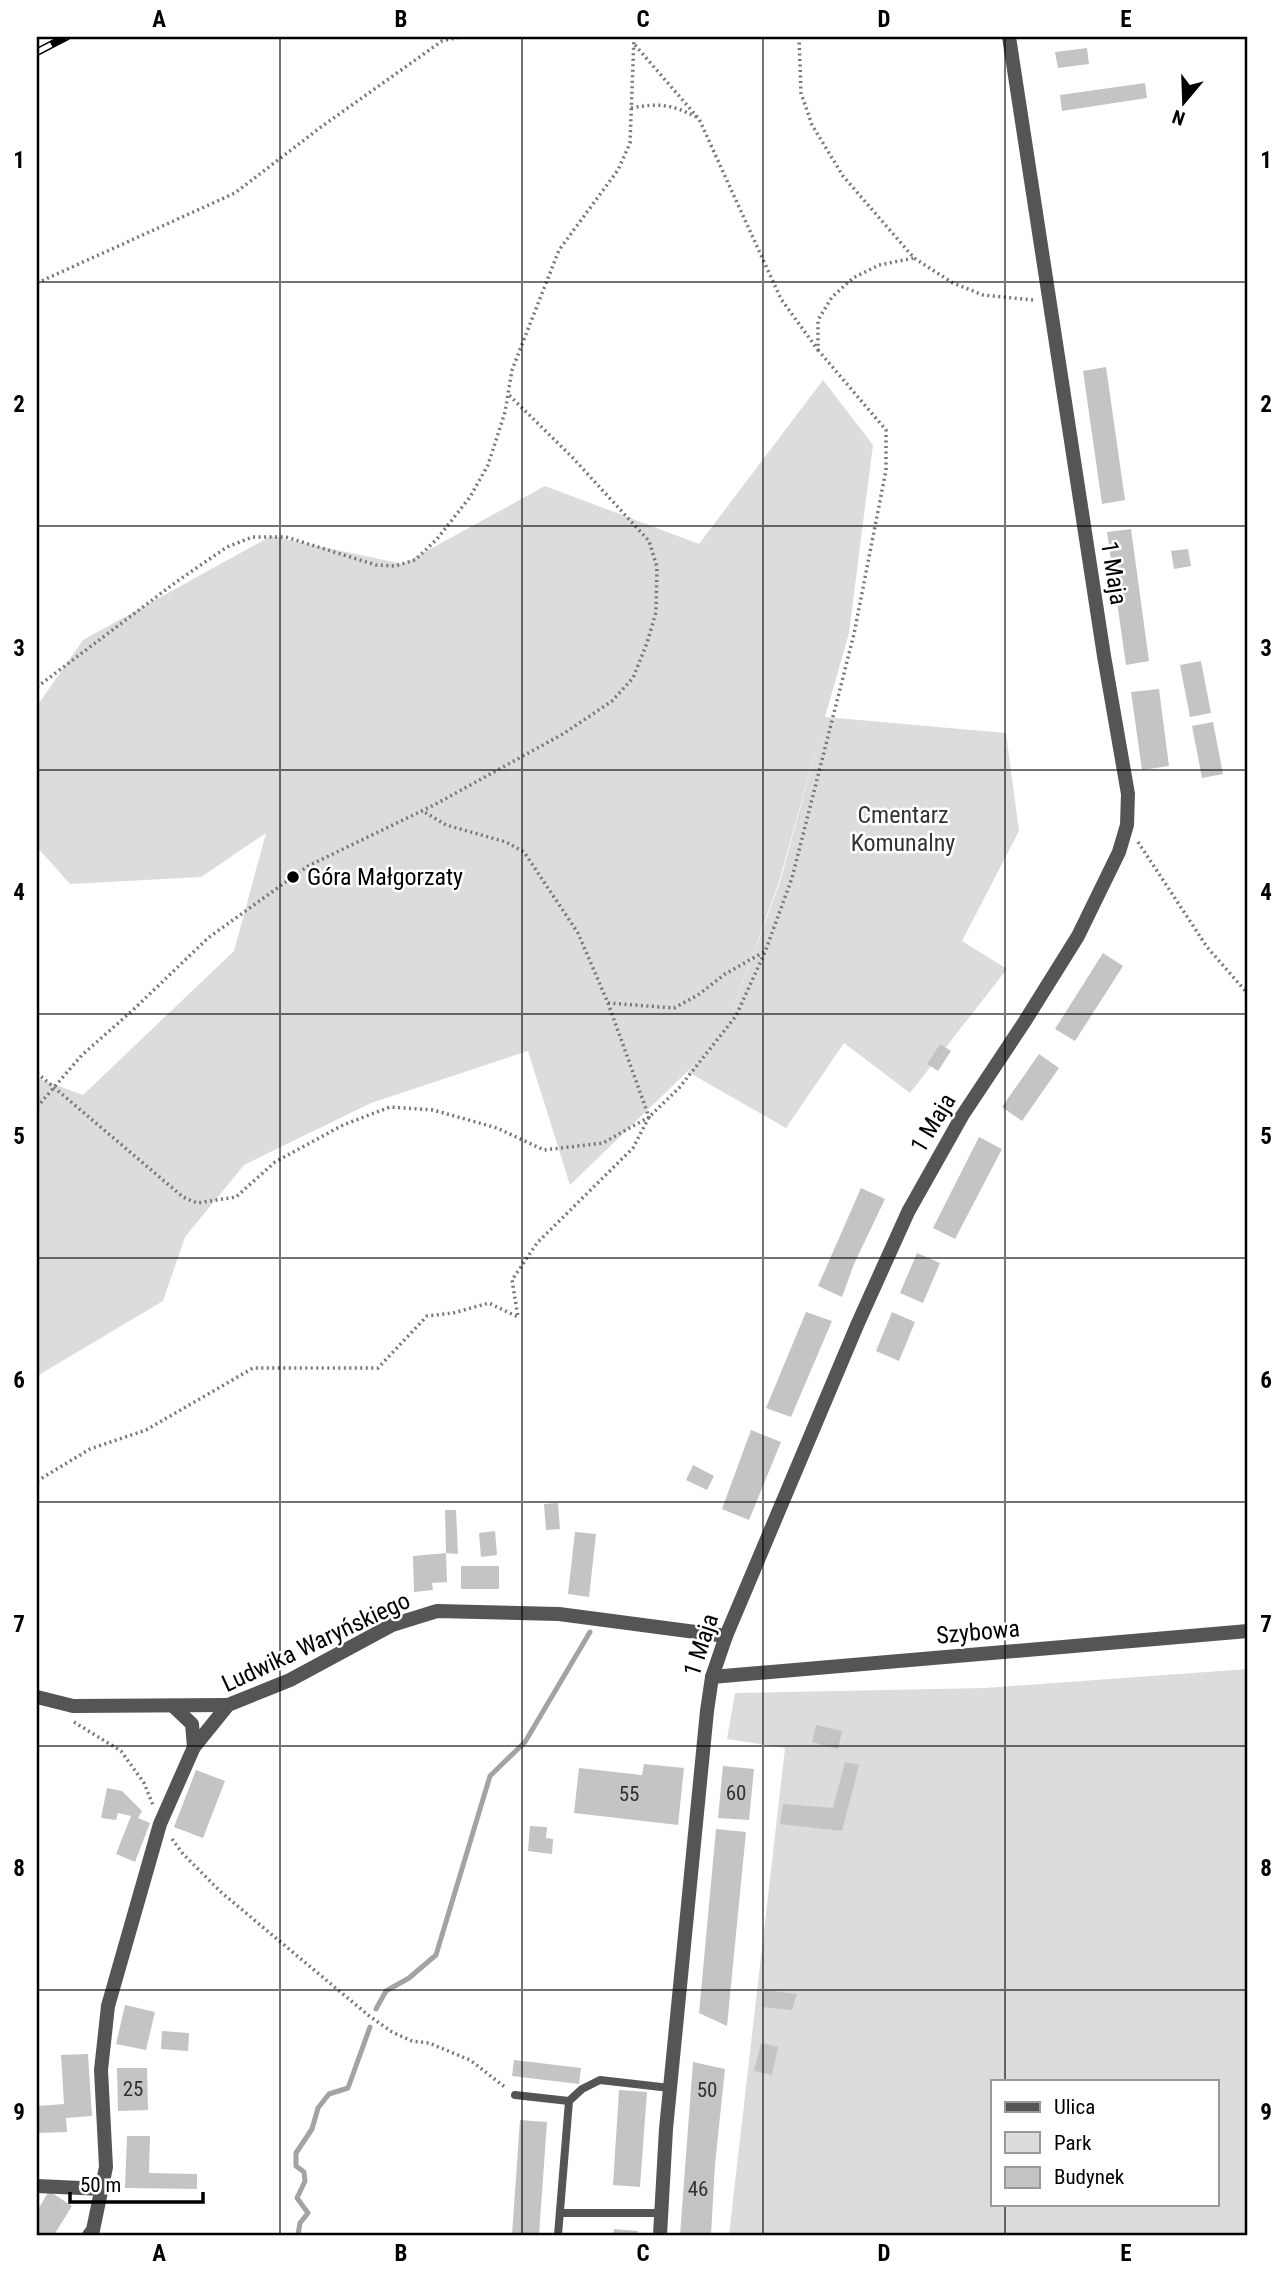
<svg xmlns="http://www.w3.org/2000/svg" width="1285" height="2272" font-family="'Roboto Condensed',sans-serif">
<style>
.green{fill:#dcdcdc;fill-rule:evenodd}
.lines{fill:none;stroke-linecap:round;stroke-linejoin:round}
.stream{stroke:#a3a3a3;stroke-width:5}
.building{fill:#c4c4c4}
.path{stroke:#777;stroke-width:3.5;stroke-dasharray:2 3.5;stroke-linecap:butt}
.lane{stroke:#555;stroke-width:8}
.street{stroke:#555;stroke-width:14}
.rail-casing{stroke:#000;stroke-width:8}
.rail{stroke:#fff;stroke-width:5;stroke-dasharray:16;stroke-linecap:butt}
.grid{fill:none;stroke:#000;stroke-width:2;stroke-opacity:0.55}
.poi-dot{fill:#000;stroke:#fff;stroke-width:2.5}
.labels{text-anchor:middle;dominant-baseline:central;stroke-width:5;stroke-linejoin:round;paint-order:stroke}
.number-label{font-size:21px;fill:#313131}
.street-label{font-size:24px;fill:#000;stroke:#fff}
.park-label{font-size:24px;fill:#333;stroke:#fff}
.poi-label{font-size:24px;fill:#000;stroke:#fff;text-anchor:start}
.neatline{fill:none;stroke:#000;stroke-width:2.5}
.grid-label{font-size:23px;text-anchor:middle;font-weight:bold;fill:#000}
</style>
<rect width="100%" height="100%" fill="#fff"/>
<g class="green">
<path d="M 823,380 L 873,445 L 849,633 L 825,717 L 1006,733 L 1019,831 L 962,941 L 1007,969 L 910,1093 L 844,1043 L 786,1128 L 688,1072 L 721,1039 L 570,1185 L 528,1051 L 371,1103 L 244,1165 L 185,1237 L 163,1301 L 37,1376 L 37,1078 L 83,1095 L 234,951 L 266,833 L 201,877 L 70,884 L 37,847 L 37,706 L 83,640 L 271,536 L 403,564 L 545,486 L 699,544 ZM 823,725 L 780,882 L 729,1020 L 779,882 Z"/>
<path d="M 1248,1669 L 1248,2235 L 729,2235 L 785,1748 L 727,1739 L 735,1693 L 985,1688 ZM 993,2081 L 1217,2081 L 1217,2204 L 993,2204 Z"/>
</g>
<g class="lines">
<g class="stream">
<path d="M 376,2009 L 386,1991 L 409,1978 L 436,1955 L 490,1776 L 525,1742 L 590,1632"/>
<path d="M 298,2235 L 300,2223 L 308,2213 L 297,2198 L 305,2181 L 304,2172 L 296,2166 L 296,2153 L 312,2129 L 318,2108 L 329,2094 L 348,2088 L 370,2027"/>
</g>
</g>
<g class="building">
<path d="M 1087,48 L 1089,64 L 1058,68 L 1055,52 Z"/>
<path d="M 1145,83 L 1147,98 L 1062,111 L 1060,95 Z"/>
<path d="M 1106,367 L 1125,500 L 1102,504 L 1083,371 Z"/>
<path d="M 1131,529 L 1149,661 L 1126,665 L 1107,532 Z"/>
<path d="M 1188,549 L 1191,566 L 1174,569 L 1171,551 Z"/>
<path d="M 1201,661 L 1211,713 L 1190,717 L 1180,665 Z"/>
<path d="M 1159,689 L 1169,766 L 1142,770 L 1131,692 Z"/>
<path d="M 1213,722 L 1223,774 L 1202,778 L 1192,726 Z"/>
<path d="M 1103,953 L 1123,966 L 1075,1041 L 1055,1029 Z"/>
<path d="M 940,1044 L 951,1051 L 938,1071 L 927,1064 Z"/>
<path d="M 1039,1054 L 1059,1068 L 1022,1121 L 1002,1107 Z"/>
<path d="M 979,1137 L 1002,1149 L 955,1239 L 933,1228 Z"/>
<path d="M 861,1188 L 885,1199 L 854,1264 L 842,1297 L 818,1286 Z"/>
<path d="M 917,1253 L 940,1263 L 923,1303 L 900,1293 Z"/>
<path d="M 806,1312 L 832,1321 L 791,1417 L 766,1408 Z"/>
<path d="M 892,1312 L 915,1322 L 899,1361 L 876,1351 Z"/>
<path d="M 751,1430 L 781,1442 L 749,1520 L 722,1509 Z"/>
<path d="M 693,1465 L 714,1476 L 707,1490 L 686,1480 Z"/>
<path d="M 558,1503 L 560,1529 L 546,1530 L 544,1504 Z"/>
<path d="M 445,1510 L 456,1510 L 458,1554 L 446,1553 Z"/>
<path d="M 495,1531 L 497,1555 L 481,1557 L 479,1533 Z"/>
<path d="M 575,1532 L 596,1534 L 589,1597 L 568,1594 Z"/>
<path d="M 446,1553 L 447,1582 L 432,1583 L 433,1590 L 414,1592 L 413,1556 Z"/>
<rect x="461" y="1566" width="38" height="23"/>
<path d="M 816,1725 L 842,1731 L 838,1749 L 812,1742 Z"/>
<path d="M 845,1762 L 859,1765 L 842,1831 L 780,1824 L 783,1804 L 833,1808 Z"/>
<path d="M 644,1764 L 684,1768 L 678,1825 L 574,1813 L 579,1768 L 642,1775 Z"/>
<path d="M 723,1766 L 754,1769 L 749,1820 L 718,1818 Z"/>
<path d="M 196,1770 L 225,1781 L 203,1838 L 174,1827 Z"/>
<path d="M 107,1788 L 122,1791 L 142,1811 L 138,1818 L 150,1823 L 135,1862 L 116,1854 L 131,1816 L 118,1813 L 116,1820 L 101,1818 Z"/>
<path d="M 530,1826 L 547,1827 L 546,1838 L 553,1839 L 552,1854 L 528,1851 Z"/>
<path d="M 716,1829 L 746,1832 L 727,2026 L 699,2013 Z"/>
<path d="M 764,1990 L 797,1994 L 792,2010 L 762,2007 Z"/>
<path d="M 125,2005 L 155,2012 L 146,2050 L 116,2044 Z"/>
<path d="M 162,2031 L 189,2033 L 188,2051 L 161,2049 Z"/>
<path d="M 761,2043 L 778,2047 L 772,2075 L 754,2071 Z"/>
<path d="M 88,2054 L 92,2116 L 66,2118 L 67,2132 L 37,2133 L 37,2106 L 64,2104 L 61,2055 Z"/>
<path d="M 514,2060 L 581,2068 L 579,2084 L 512,2076 Z"/>
<path d="M 693,2062 L 725,2069 L 715,2164 L 711,2235 L 680,2235 Z"/>
<path d="M 117,2068 L 147,2068 L 148,2110 L 118,2111 Z"/>
<path d="M 619,2090 L 647,2092 L 640,2187 L 613,2185 Z"/>
<path d="M 520,2120 L 547,2122 L 539,2235 L 512,2235 Z"/>
<path d="M 127,2136 L 150,2136 L 149,2173 L 197,2174 L 197,2189 L 125,2188 Z"/>
<path d="M 49,2191 L 72,2206 L 54,2235 L 37,2235 L 37,2211 Z"/>
<path d="M 614,2229 L 638,2231 L 637,2235 L 613,2235 Z"/>
</g>
<g class="lines">
<g class="path">
<path d="M 799,37 L 801,93 L 812,125 L 843,176 L 914,258 L 953,283 L 983,295 L 1033,300"/>
<path d="M 635,45 L 699,119 L 781,299 L 818,350 L 818,320 L 832,297 L 853,278 L 879,265 L 914,258"/>
<path d="M 631,108 C 658,103 671,104 696,117"/>
<path d="M 37,283 L 235,193 L 321,127 L 442,41 L 460,37"/>
<path d="M 37,687 L 176,582 L 227,547 L 253,537 L 286,537 L 376,565 L 395,566 L 415,560 L 437,539 L 470,497 L 488,465 L 505,412 L 512,370 L 559,250 L 618,170 L 630,143 L 634,37"/>
<path d="M 1138,842 L 1207,947 L 1248,994"/>
<path d="M 608,1003 L 674,1008 L 698,995 L 725,974 L 764,952"/>
<path d="M 37,1073 L 183,1197 L 197,1203 L 236,1197 L 275,1162 L 343,1125 L 390,1107 L 433,1110 L 497,1128 L 544,1150 L 603,1143 L 649,1117 L 608,1003 L 578,933 L 524,852 L 506,842 L 446,825 L 423,811"/>
<path d="M 37,1107 L 82,1055 L 133,1010 L 208,938 L 308,866 L 434,805 L 563,734 L 612,701 L 633,678 L 647,643 L 656,612 L 657,567 L 649,541 L 572,457 L 508,394"/>
<path d="M 37,1481 L 90,1449 L 146,1430 L 253,1368 L 378,1368 L 427,1316 L 453,1313 L 489,1303 L 518,1317 L 512,1280 L 537,1243 L 633,1148 L 649,1117 L 679,1088 L 736,1016 L 765,952 L 792,878 L 854,634 L 886,470 L 886,430 L 818,350"/>
<path d="M 74,1722 L 121,1751 L 144,1783 L 153,1805"/>
<path d="M 172,1839 L 183,1854 L 222,1893 L 368,2015 L 392,2032 L 412,2041 L 429,2043 L 470,2060 L 506,2088"/>
</g>
<g class="lane">
<path d="M 515,2095 L 569,2101"/>
<path d="M 560,2213 L 661,2213"/>
<path d="M 558,2235 L 569,2101 L 582,2089 L 600,2080 L 670,2088"/>
</g>
<g class="street">
<path d="M 712,1677 L 1248,1631"/>
<path d="M 37,1697 L 73,1706 L 228,1705"/>
<path d="M 174,1707 L 192,1724 L 194,1747"/>
<path d="M 37,2186 L 103,2189"/>
<path d="M 89,2235 L 93,2230 L 106,2167 L 101,2070 L 108,2006 L 160,1824 L 194,1747 L 228,1705 L 290,1680 L 392,1625 L 437,1611 L 559,1614 L 726,1636"/>
<path d="M 660,2235 L 666,2129 L 707,1711 L 712,1677 L 726,1636 L 858,1323 L 908,1212 L 962,1116 L 1025,1021 L 1078,936 L 1119,852 L 1127,825 L 1128,794 L 1104,656 L 1009,37"/>
</g>
<g class="rail-casing">
<path id="rail" d="M 37,52 L 66,37"/>
</g>
<use href="#rail" class="rail"/>
</g>
<path class="grid" d="M 280,37 L 280,2235M 522,37 L 522,2235M 763,37 L 763,2235M 1005,37 L 1005,2081M 37,282 L 1248,282M 37,526 L 1248,526M 37,770 L 1248,770M 37,1014 L 1248,1014M 37,1258 L 1248,1258M 37,1502 L 1248,1502M 37,1746 L 1248,1746M 37,1990 L 1248,1990M 1005,2204 L 1005,2235"/>
<circle class="poi-dot" cx="293" cy="877" r="7"/>
<g class="labels">
<g class="number-label">
<text x="736" y="1793">60</text>
<text x="629" y="1794">55</text>
<text x="133" y="2089">25</text>
<text x="707" y="2090">50</text>
<text x="698" y="2189">46</text>
</g>
<g class="street-label">
<text transform="translate(1114 573) rotate(81)">1 Maja</text>
<text transform="translate(933 1123) rotate(-59)">1 Maja</text>
<text transform="translate(978 1632) rotate(-5)">Szybowa</text>
<text transform="translate(316 1642) rotate(-25)">Ludwika Waryńskiego</text>
<text transform="translate(701 1645) rotate(-72)">1 Maja</text>
</g>
<g class="park-label">
<text x="903" y="815">Cmentarz<tspan x="903" dy="28">Komunalny</tspan></text>
</g>
<g class="poi-label">
<text x="307" y="877">Góra Małgorzaty</text>
</g>
</g>
<rect width="1285" height="2272" fill="none" stroke="#ffffff" stroke-width="77"/>
<rect x="991" y="2080" width="228" height="126" fill="#ffffff" stroke="#999999" stroke-width="2"/>
<rect x="1005" y="2102" width="35" height="10" fill="#555555" stroke="#999999" stroke-width="2"/>
<text x="1054" y="2114" font-size="21" fill="#000000">Ulica</text>
<rect x="1005" y="2132" width="35" height="21" fill="#dcdcdc" stroke="#999999" stroke-width="2"/>
<text x="1054" y="2150" font-size="21" fill="#000000">Park</text>
<rect x="1005" y="2167" width="35" height="21" fill="#c4c4c4" stroke="#999999" stroke-width="2"/>
<text x="1054" y="2184" font-size="21" fill="#000000">Budynek</text>
<g transform="translate(1184 102) rotate(199)" stroke="#ffffff" stroke-width="5" paint-order="stroke">
<path d="M0-5L12 26L0 18L-12 26Z" fill="#000000"/>
<text y="-10" font-size="19" font-weight="bold" text-anchor="middle" fill="#000000">N</text>
</g>
<path d="M70 2192v10h133v-10" fill="none" stroke="#000000" stroke-width="3.5"/>
<text x="80" y="2192" font-size="21" fill="#000000" stroke="#ffffff" stroke-width="5" paint-order="stroke">50 m</text>
<rect x="38" y="38" width="1208" height="2196" class="neatline"/>
<g class="grid-label">
<text x="159" y="27">A</text>
<text x="401" y="27">B</text>
<text x="643" y="27">C</text>
<text x="884" y="27">D</text>
<text x="1126" y="27">E</text>
<text x="19" y="168">1</text>
<text x="1266" y="168">1</text>
<text x="19" y="412">2</text>
<text x="1266" y="412">2</text>
<text x="19" y="656">3</text>
<text x="1266" y="656">3</text>
<text x="19" y="900">4</text>
<text x="1266" y="900">4</text>
<text x="19" y="1144">5</text>
<text x="1266" y="1144">5</text>
<text x="19" y="1388">6</text>
<text x="1266" y="1388">6</text>
<text x="19" y="1632">7</text>
<text x="1266" y="1632">7</text>
<text x="19" y="1876">8</text>
<text x="1266" y="1876">8</text>
<text x="19" y="2120">9</text>
<text x="1266" y="2120">9</text>
<text x="159" y="2261">A</text>
<text x="401" y="2261">B</text>
<text x="643" y="2261">C</text>
<text x="884" y="2261">D</text>
<text x="1126" y="2261">E</text>
</g>
</svg>
